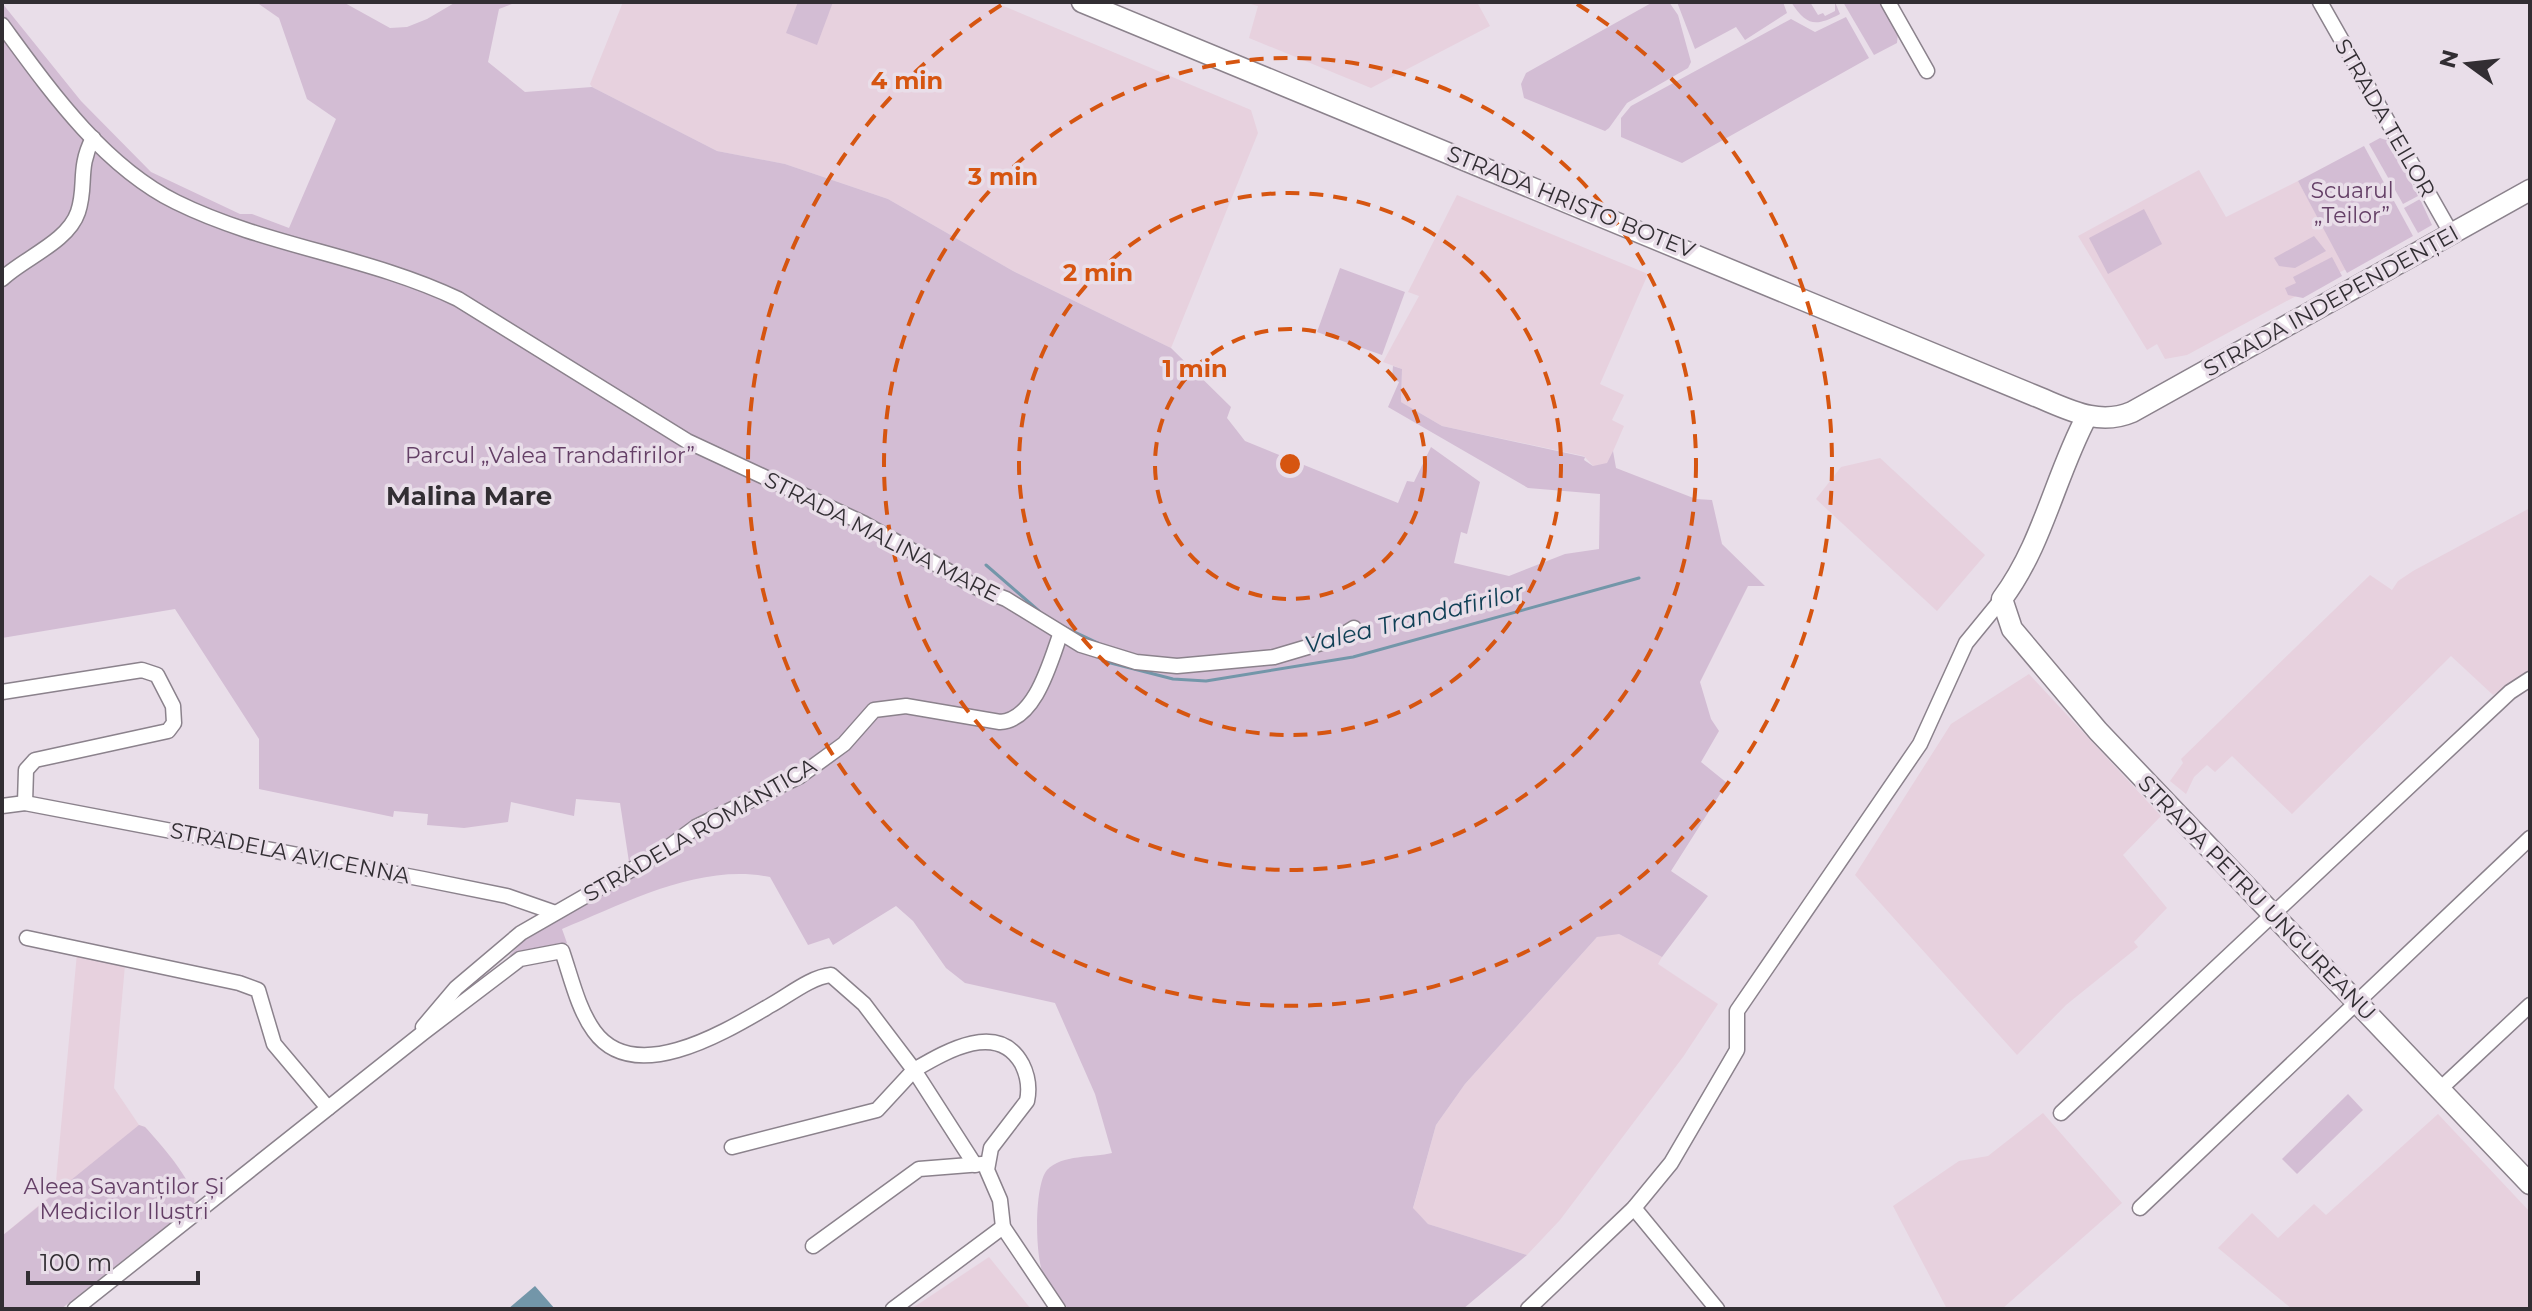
<svg xmlns="http://www.w3.org/2000/svg" width="2532" height="1311" font-family="Montserrat,sans-serif">
<style>
.industrial{fill:#e7d1de}
.green{fill:#d3bdd4}
.water{fill:#7396a9}
.lines{fill:none;stroke-linecap:round;stroke-linejoin:round}
.stream{stroke:#7396a9;stroke-width:3}
.minor-casing{stroke:#8b828c;stroke-width:17}
.secondary-casing{stroke:#8b828c;stroke-width:23}
.minor{stroke:#fff;stroke-width:14}
.secondary{stroke:#fff;stroke-width:20}
.ring{fill:none;stroke:#d65510;stroke-width:4;stroke-dasharray:14 10}
.labels{text-anchor:middle;dominant-baseline:central;stroke-width:7;stroke-linejoin:round;paint-order:stroke}
.street-label{font-size:22px;fill:#322e33;stroke:#e9dee9}
.park-label{font-size:22px;fill:#643f66;stroke:#e9dee9}
.water-label{font-size:24px;font-style:italic;fill:#0f3f55;stroke:#e9dee9}
.quarter-label{font-size:26px;font-weight:bold;fill:#322e33;stroke:#e9dee9}
.centre{fill:#d65510;stroke:#e9dee9;stroke-width:4}
.ring-label{font-size:24px;text-anchor:middle;font-weight:bold;fill:#d65510;stroke:#e9dee9;stroke-width:7;stroke-linejoin:round;paint-order:stroke}
</style>
<rect width="100%" height="100%" fill="#e9dee9"/>
<g class="industrial">
<path d="M 623,2 L 994,2 L 1251,110 L 1258,133 L 1171,348 L 1013,271 L 888,199 L 785,164 L 717,151 L 592,87 L 590,84 Z"/>
<path d="M 1243,2 L 1477,2 L 1490,26 L 1371,88 L 1249,38 L 1258,6 Z"/>
<path d="M 2199,170 L 2226,217 L 2298,181 L 2346,269 L 2187,355 L 2165,359 L 2157,344 L 2147,350 L 2078,236 Z"/>
<path d="M 1457,195 L 1648,274 L 1600,384 L 1624,395 L 1612,420 L 1624,426 L 1608,463 L 1601,467 L 1593,466 L 1584,456 L 1442,426 L 1401,402 L 1402,369 L 1383,362 L 1419,296 L 1408,292 Z"/>
<path d="M 1880,458 L 1985,555 L 1937,611 L 1816,499 L 1841,467 Z"/>
<path d="M 2530,508 L 2530,671 L 2493,695 L 2451,656 L 2292,814 L 2232,756 L 2215,772 L 2207,765 L 2194,777 L 2186,794 L 2170,781 L 2183,763 L 2181,759 L 2370,575 L 2392,590 L 2398,581 L 2413,571 Z"/>
<path d="M 2029,674 L 2161,816 L 2123,855 L 2167,908 L 2134,942 L 2138,947 L 2066,1005 L 2017,1055 L 1855,875 L 1951,724 Z"/>
<path d="M 1609,932 L 1619,934 L 1662,957 L 1658,964 L 1718,1004 L 1683,1057 L 1560,1220 L 1527,1255 L 1428,1224 L 1413,1209 L 1436,1125 L 1465,1084 L 1597,937 Z"/>
<path d="M 77,953 L 125,965 L 114,1088 L 139,1125 L 145,1127 L 173,1160 L 196,1201 L 61,1309 L 2,1309 L 2,1236 L 55,1192 Z"/>
<path d="M 2043,1113 L 2122,1203 L 2002,1309 L 1947,1309 L 1893,1206 L 1959,1161 L 1988,1156 Z"/>
<path d="M 2438,1114 L 2530,1212 L 2530,1309 L 2292,1309 L 2218,1248 L 2252,1213 L 2278,1238 L 2314,1204 L 2326,1215 Z"/>
<path d="M 989,1257 L 1031,1309 L 911,1309 Z"/>
</g>
<g class="green">
<path d="M 256,2 L 343,2 L 390,28 L 407,27 L 427,19 L 456,2 L 517,2 L 499,9 L 488,62 L 525,92 L 592,87 L 717,151 L 785,164 L 888,199 L 1013,271 L 1171,348 L 1231,407 L 1227,418 L 1245,441 L 1398,503 L 1407,481 L 1414,482 L 1431,447 L 1480,482 L 1467,534 L 1461,532 L 1454,563 L 1509,576 L 1565,554 L 1599,549 L 1600,494 L 1528,488 L 1388,407 L 1399,382 L 1392,378 L 1393,366 L 1402,369 L 1401,402 L 1442,426 L 1585,457 L 1584,460 L 1593,466 L 1607,463 L 1613,451 L 1616,468 L 1696,499 L 1712,500 L 1722,544 L 1765,586 L 1748,586 L 1700,682 L 1711,719 L 1719,731 L 1701,762 L 1727,783 L 1671,871 L 1708,896 L 1662,957 L 1619,934 L 1597,937 L 1465,1084 L 1436,1125 L 1413,1208 L 1428,1224 L 1527,1255 L 1463,1309 L 1068,1309 C 1060,1297 1050,1286 1043,1273 C 1035,1256 1034,1185 1047,1170 C 1062,1154 1093,1158 1112,1153 L 1095,1094 L 1055,1003 L 965,983 L 946,968 L 913,921 L 896,906 L 833,945 L 829,938 L 808,945 L 770,877 C 699,863 626,903 562,929 L 567,943 L 509,956 L 530,934 L 631,875 L 620,803 L 576,799 L 574,816 L 511,802 L 508,822 L 464,828 L 427,825 L 428,814 L 394,811 L 393,817 L 259,789 L 259,739 L 175,609 L 2,638 L 2,3 L 81,101 L 151,172 L 240,214 L 252,214 L 289,228 L 336,119 L 307,99 L 279,18 Z"/>
<path d="M 798,2 L 833,2 L 817,45 L 786,33 Z"/>
<path d="M 1653,2 L 1669,2 L 1678,15 L 1691,62 L 1688,68 L 1627,103 L 1609,128 L 1605,131 L 1524,98 L 1521,84 L 1526,73 Z"/>
<path d="M 1677,2 L 1783,2 L 1787,13 L 1745,40 L 1736,27 L 1695,49 Z"/>
<path d="M 1791,2 L 1810,2 L 1818,15 L 1823,13 L 1825,16 L 1835,11 L 1835,2 L 1840,14 C 1815,27 1807,26 1791,2 Z"/>
<path d="M 1843,2 L 1881,2 L 1898,33 L 1897,43 L 1874,55 Z"/>
<path d="M 1846,17 L 1869,58 L 1682,163 L 1621,137 L 1621,118 L 1631,106 L 1791,19 L 1815,32 Z"/>
<path d="M 2380,138 L 2389,141 L 2418,196 L 2403,204 L 2369,144 Z"/>
<path d="M 2364,146 L 2413,236 L 2347,273 L 2298,181 Z"/>
<path d="M 2420,199 L 2432,225 L 2418,233 L 2404,208 Z"/>
<path d="M 2144,209 L 2162,244 L 2108,274 L 2089,238 Z"/>
<path d="M 2314,236 L 2326,251 L 2295,268 L 2279,266 L 2274,258 Z"/>
<path d="M 2332,257 L 2342,276 L 2303,298 L 2288,295 L 2285,288 L 2296,283 L 2293,277 Z"/>
<path d="M 1340,268 L 1405,292 L 1382,355 L 1317,332 Z"/>
<path d="M 2348,1094 L 2363,1110 L 2297,1174 L 2282,1159 Z"/>
<path d="M 139,1125 L 145,1127 C 158,1141 198,1186 194,1204 L 61,1309 L 2,1309 L 2,1236 Z"/>
</g>
<path class="water" d="M 535,1286 L 555,1309 L 508,1309 Z"/>
<g class="lines">
<g class="stream">
<path d="M 986,565 L 1039,611"/>
<path d="M 1062,626 L 1098,643"/>
<path d="M 1103,661 L 1173,679 L 1206,681 L 1353,657 L 1639,578"/>
</g>
<g class="minor-casing">
<g id="minor">
<path d="M 1888,2 L 1927,71"/>
<path d="M 2320,2 L 2451,233"/>
<path d="M 2,25 C 49,89 102,165 176,202 C 265,246 368,256 458,299 L 687,441 L 863,523 L 978,588 L 1006,599 L 1081,645 L 1136,662 L 1177,666 L 1274,657 L 1338,638 L 1354,628"/>
<path d="M 2,279 C 24,258 68,242 78,212 C 87,185 77,169 93,138"/>
<path d="M 2,692 L 142,670 L 157,675 L 173,706 L 174,723 L 168,731 L 35,760 L 26,770 L 25,803"/>
<path d="M 2,806 L 25,803 L 423,879 L 507,896 L 553,912"/>
<path d="M 27,938 L 239,983 L 258,990 L 274,1044 L 328,1108"/>
<path d="M 423,1027 L 456,988 L 521,933 L 662,852 L 696,827 L 800,776 L 844,744 L 874,710 L 906,706 L 1000,722 C 1035,720 1050,663 1060,635"/>
<path d="M 2439,1090 L 2530,1005"/>
<path d="M 2061,1113 L 2510,692 L 2530,679"/>
<path d="M 732,1147 L 877,1110 L 914,1070 L 975,1165"/>
<path d="M 1634,1208 L 1717,1309"/>
<path d="M 2140,1208 L 2530,838"/>
<path d="M 813,1246 L 919,1169 L 982,1164"/>
<path d="M 75,1309 L 424,1032 L 520,959 L 562,951 C 571,977 578,1009 594,1031 C 635,1088 728,1030 771,1005 C 789,995 811,977 831,975 L 864,1004 L 914,1070 C 945,1052 998,1020 1022,1064 C 1028,1076 1030,1087 1027,1101 L 991,1148 L 987,1170 L 1000,1200 L 1003,1227 L 1058,1309"/>
<path d="M 893,1309 L 1003,1227"/>
<path d="M 1528,1309 L 1634,1208 L 1671,1163 L 1737,1050 L 1737,1011 L 1920,744 L 1966,643 L 2002,599"/>
</g>
</g>
<g class="secondary-casing">
<g id="secondary">
<path d="M 1082,2 L 2033,395 C 2066,408 2097,427 2132,412 L 2530,190"/>
<path d="M 2087,416 C 2055,476 2043,544 2002,599 L 2012,629 L 2098,731 L 2530,1184"/>
</g>
</g>
<use href="#minor" class="minor"/>
<use href="#secondary" class="secondary"/>
</g>
<g class="ring">
<circle cx="1290" cy="464" r="135"/>
<circle cx="1290" cy="464" r="271"/>
<circle cx="1290" cy="464" r="406"/>
<path d="M1577 4A542 542 0 1 1 1003 4"/>
</g>
<g class="labels">
<g class="street-label">
<text transform="translate(2385 118) rotate(60)">STRADA TEILOR</text>
<text transform="translate(1571 202) rotate(22)">STRADA HRISTO BOTEV</text>
<text transform="translate(2331 301) rotate(-29)">STRADA INDEPENDENȚEI</text>
<text transform="translate(882 537) rotate(27)">STRADA MALINA MARE</text>
<text transform="translate(700 830) rotate(-30)">STRADELA ROMANTICA</text>
<text transform="translate(290 853) rotate(11)">STRADELA AVICENNA</text>
<text transform="translate(2257 898) rotate(46)">STRADA PETRU UNGUREANU</text>
</g>
<g class="park-label">
<text x="2352" y="190">Scuarul<tspan x="2352" dy="25">„Teilor”</tspan></text>
<text x="550" y="455">Parcul „Valea Trandafirilor”</text>
<text x="124" y="1186">Aleea Savanților Și<tspan x="124" dy="25">Medicilor Iluștri</tspan></text>
</g>
<g class="water-label">
<text transform="translate(1414 618) rotate(-14)">Valea Trandafirilor</text>
</g>
<g class="quarter-label">
<text x="469" y="496">Malina Mare</text>
</g>
</g>
<circle cx="1290" cy="464" r="12" class="centre"/>
<g class="ring-label">
<text x="907" y="89">4 min</text>
<text x="1003" y="185">3 min</text>
<text x="1098" y="281">2 min</text>
<text x="1195" y="377">1 min</text>
</g>
<rect width="2532" height="1311" fill="none" stroke="#322e33" stroke-width="8"/>
<g transform="translate(2468 64) rotate(285)" stroke="#e9dee9" stroke-width="6" paint-order="stroke">
<path d="M0-6L14 30L0 20L-14 30Z" fill="#322e33"/>
<text y="-12" font-size="22" font-weight="bold" text-anchor="middle" fill="#322e33">N</text>
</g>
<path d="M28 1271v12h170v-12" fill="none" stroke="#322e33" stroke-width="4"/>
<text x="40" y="1271" font-size="24" fill="#322e33" stroke="#e9dee9" stroke-width="6" paint-order="stroke">100 m</text>
</svg>
